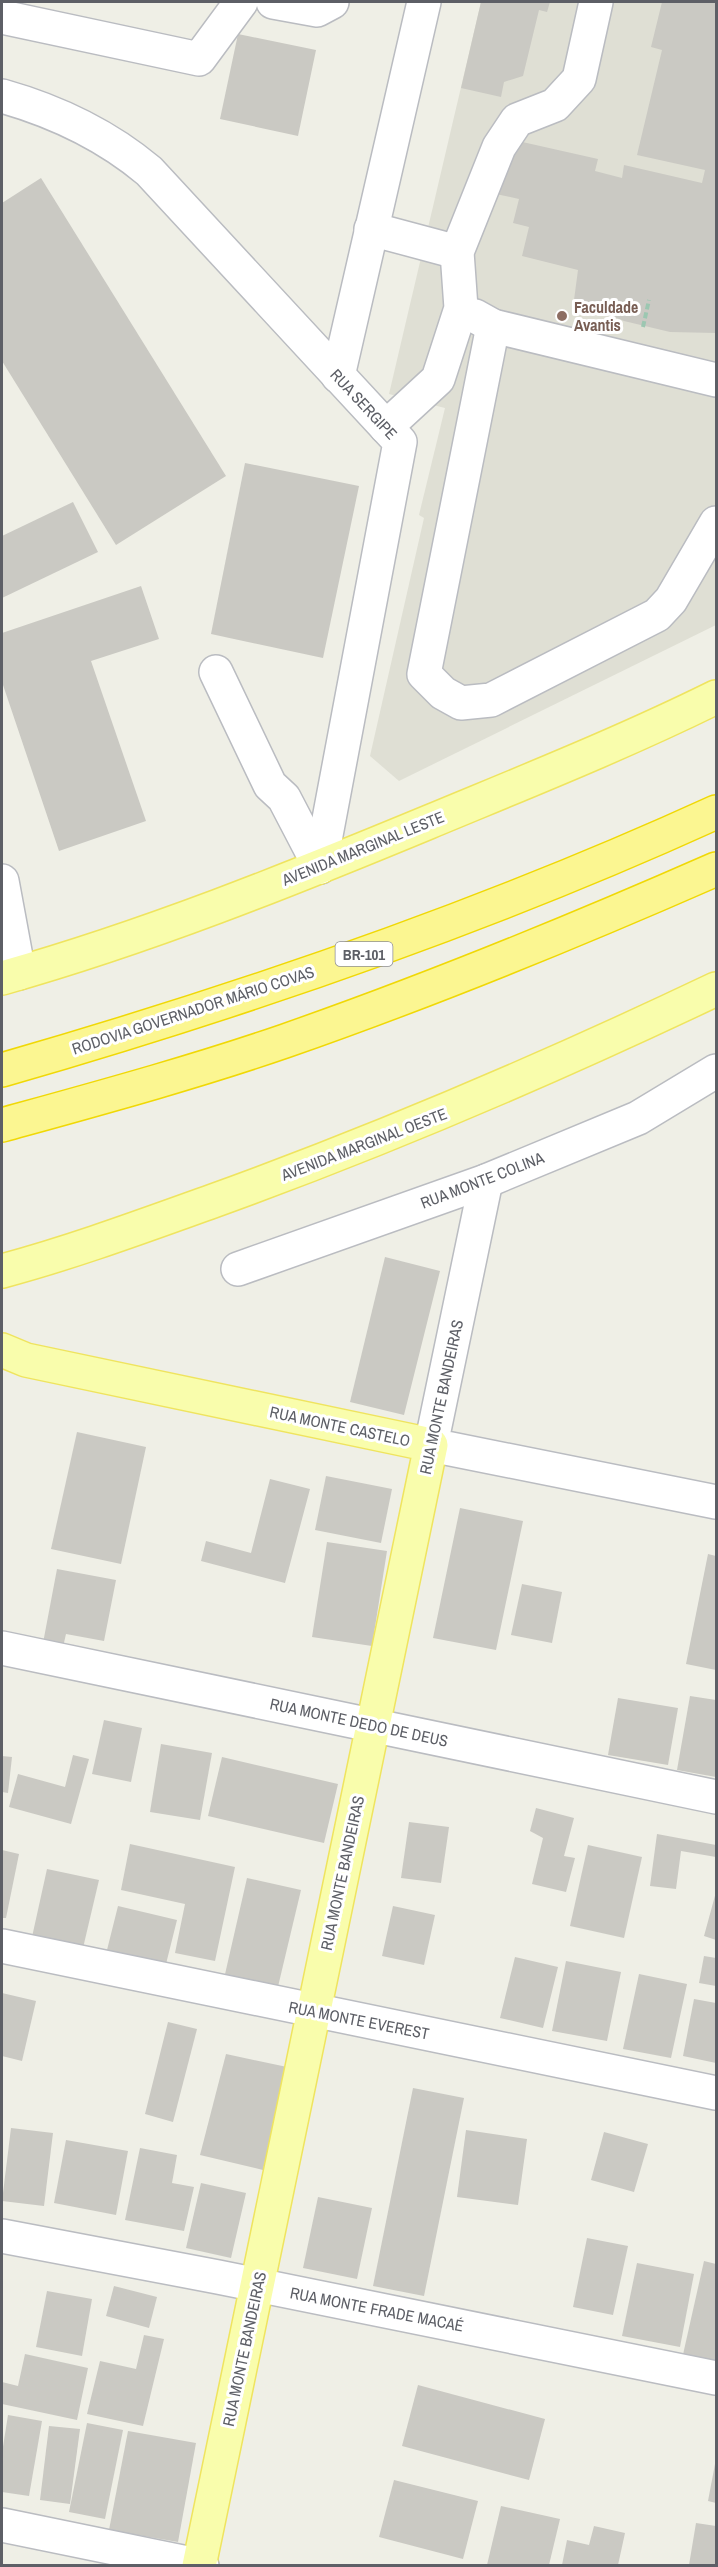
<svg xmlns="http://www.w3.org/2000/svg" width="718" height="2567" font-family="'Archivo Narrow',sans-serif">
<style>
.education{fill:#dfdfd4}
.building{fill:#cac9c3}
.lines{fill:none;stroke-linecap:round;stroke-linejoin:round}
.minor-casing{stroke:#babcc1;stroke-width:36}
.major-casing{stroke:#efe45f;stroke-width:36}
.highway-casing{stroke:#f0d805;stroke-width:36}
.path{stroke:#9cc7b1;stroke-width:4;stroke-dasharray:6 3;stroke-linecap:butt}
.minor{stroke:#fff;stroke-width:33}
.major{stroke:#f9fdac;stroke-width:33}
.highway{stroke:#fbf691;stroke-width:33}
.education-dot{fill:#8d6e63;stroke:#fff;stroke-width:2}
.labels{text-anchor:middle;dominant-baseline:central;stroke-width:6;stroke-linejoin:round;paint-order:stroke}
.shield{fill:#fff;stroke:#8e8f94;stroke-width:1.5}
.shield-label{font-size:15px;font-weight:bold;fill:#5d5f66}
.education-label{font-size:16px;font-weight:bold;fill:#785e54;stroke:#fff;text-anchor:start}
.street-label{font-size:16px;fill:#5d5f66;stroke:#fff}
</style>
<rect width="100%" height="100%" fill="#efefe6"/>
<path class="education" d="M 481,2 L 716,2 L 716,625 L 399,781 L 370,756 L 424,518 L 419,515 L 445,408 L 389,394 Z"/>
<g class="building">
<path d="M 481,2 L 550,2 L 547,12 L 539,10 L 523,76 L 504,82 L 501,97 L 461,88 Z"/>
<path d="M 662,2 L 716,2 L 716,333 L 670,332 L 624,321 L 574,300 L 578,270 L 522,256 L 529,227 L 513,223 L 519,199 L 496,194 L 509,139 L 598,159 L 595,171 L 622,178 L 624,165 L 702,183 L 705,170 L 637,155 L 662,50 L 651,47 Z"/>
<path d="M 238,34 L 316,50 L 298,136 L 220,119 Z"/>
<path d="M 41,178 L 226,476 L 116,545 L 2,361 L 2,203 Z"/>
<path d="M 245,463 L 359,486 L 323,658 L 211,634 Z"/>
<path d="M 73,502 L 98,552 L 2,598 L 2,536 Z"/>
<path d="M 141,586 L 159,639 L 91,661 L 146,821 L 59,851 L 2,682 L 2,633 Z"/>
<path d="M 385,1257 L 440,1271 L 404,1415 L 350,1402 Z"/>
<path d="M 77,1432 L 146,1447 L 121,1564 L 51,1549 Z"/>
<path d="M 326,1476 L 392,1489 L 381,1543 L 315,1530 Z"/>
<path d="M 270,1479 L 310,1489 L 285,1583 L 201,1561 L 206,1541 L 251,1553 Z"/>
<path d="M 460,1508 L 523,1521 L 496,1650 L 433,1638 Z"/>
<path d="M 327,1542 L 387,1551 L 372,1646 L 312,1637 Z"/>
<path d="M 708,1554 L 716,1556 L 716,1670 L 686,1664 Z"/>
<path d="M 57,1569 L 116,1580 L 104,1641 L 66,1634 L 63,1647 L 43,1643 Z"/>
<path d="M 522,1584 L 562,1592 L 552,1643 L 511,1635 Z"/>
<path d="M 690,1696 L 716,1700 L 716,1777 L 677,1770 Z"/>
<path d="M 618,1698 L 678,1708 L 668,1765 L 608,1755 Z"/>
<path d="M 104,1720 L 142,1728 L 131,1782 L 92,1774 Z"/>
<path d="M 161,1744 L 212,1753 L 200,1820 L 150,1812 Z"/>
<path d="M 73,1755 L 89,1759 L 71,1824 L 9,1807 L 18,1774 L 65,1787 Z"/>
<path d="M 2,1756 L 12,1757 L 8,1793 L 2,1792 Z"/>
<path d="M 222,1757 L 338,1784 L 324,1843 L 208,1816 Z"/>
<path d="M 536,1808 L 574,1818 L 564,1856 L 575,1858 L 566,1892 L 532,1884 L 543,1838 L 530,1831 Z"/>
<path d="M 409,1822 L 449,1827 L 441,1883 L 401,1878 Z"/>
<path d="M 657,1834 L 716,1845 L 716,1857 L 681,1851 L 676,1889 L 650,1886 Z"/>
<path d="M 130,1844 L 235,1867 L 215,1961 L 175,1953 L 185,1904 L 121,1890 Z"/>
<path d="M 588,1845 L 642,1857 L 624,1938 L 570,1926 Z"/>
<path d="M 2,1850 L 19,1854 L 6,1918 L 2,1918 Z"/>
<path d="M 47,1869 L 99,1880 L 83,1948 L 32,1937 Z"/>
<path d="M 247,1878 L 301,1890 L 276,1995 L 223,1983 Z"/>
<path d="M 716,1892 L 716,1940 L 704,1936 Z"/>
<path d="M 118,1906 L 177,1920 L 164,1972 L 105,1958 Z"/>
<path d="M 393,1906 L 435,1915 L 424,1965 L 382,1956 Z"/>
<path d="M 704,1956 L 716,1958 L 716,1986 L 699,1983 Z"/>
<path d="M 515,1957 L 558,1967 L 543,2028 L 500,2018 Z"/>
<path d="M 566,1961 L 621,1972 L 607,2041 L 552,2031 Z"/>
<path d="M 639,1974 L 687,1984 L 671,2058 L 623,2049 Z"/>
<path d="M 2,1993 L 36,2001 L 22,2061 L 2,2056 Z"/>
<path d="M 694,1999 L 716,2003 L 716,2063 L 683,2056 Z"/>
<path d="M 168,2022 L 197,2029 L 173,2122 L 145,2114 Z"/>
<path d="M 226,2054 L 287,2067 L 263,2170 L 200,2155 Z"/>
<path d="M 413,2088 L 464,2098 L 424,2296 L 373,2286 Z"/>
<path d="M 11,2128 L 53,2133 L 44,2206 L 2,2201 Z"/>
<path d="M 466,2130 L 527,2139 L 518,2205 L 457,2197 Z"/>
<path d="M 604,2132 L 648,2144 L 634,2192 L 591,2180 Z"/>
<path d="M 66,2140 L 128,2151 L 116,2215 L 54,2203 Z"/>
<path d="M 140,2148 L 177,2155 L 172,2183 L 194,2187 L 184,2231 L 125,2220 Z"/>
<path d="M 201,2183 L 246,2193 L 231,2258 L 186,2248 Z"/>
<path d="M 318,2197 L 372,2208 L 357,2279 L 303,2268 Z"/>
<path d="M 587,2238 L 628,2246 L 613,2315 L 573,2307 Z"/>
<path d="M 704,2261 L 716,2264 L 716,2366 L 682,2359 Z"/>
<path d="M 637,2263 L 694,2274 L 680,2347 L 622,2336 Z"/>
<path d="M 114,2286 L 157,2297 L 149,2328 L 106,2316 Z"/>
<path d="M 47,2291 L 92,2299 L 82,2356 L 36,2347 Z"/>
<path d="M 144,2335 L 164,2339 L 143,2426 L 87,2414 L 100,2361 L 136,2369 Z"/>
<path d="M 25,2354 L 88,2368 L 77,2420 L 2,2404 L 2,2382 L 18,2386 Z"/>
<path d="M 418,2385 L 545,2419 L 529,2480 L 402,2446 Z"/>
<path d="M 8,2415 L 42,2421 L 29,2496 L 2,2492 L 2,2453 Z"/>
<path d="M 87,2423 L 123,2430 L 105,2519 L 69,2512 Z"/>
<path d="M 49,2426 L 80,2429 L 70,2504 L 40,2500 Z"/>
<path d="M 128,2431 L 196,2443 L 178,2542 L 109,2530 Z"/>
<path d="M 715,2464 L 716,2464 L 716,2503 L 708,2501 Z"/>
<path d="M 394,2480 L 478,2501 L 463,2559 L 379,2537 Z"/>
<path d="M 501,2506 L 560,2519 L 549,2565 L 487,2565 Z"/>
<path d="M 696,2523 L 716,2526 L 716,2565 L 689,2565 Z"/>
<path d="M 594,2526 L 625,2533 L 618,2565 L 562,2565 L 567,2540 L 589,2545 Z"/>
</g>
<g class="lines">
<g class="minor-casing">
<g id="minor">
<path d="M 273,2 L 317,10 L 332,2"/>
<path d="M 2,17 L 199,59 L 241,2"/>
<path d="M 2,96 C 55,111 106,135 149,171 L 400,442 L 320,867"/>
<path d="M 371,229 L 457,252"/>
<path d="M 475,316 L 493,326 L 716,380"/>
<path d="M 493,326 L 424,674 L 443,693 L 461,703 L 491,700 L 657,615 L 671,600 L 716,523"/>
<path d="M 338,376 L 424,2"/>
<path d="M 386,427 L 438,379 L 461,308 L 457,252 L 499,147 L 517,120 L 555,105 L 579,79 L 596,2"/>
<path d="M 216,672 L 270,785 L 284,798 L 320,867"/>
<path d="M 2,881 L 19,973"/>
<path d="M 486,1181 L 431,1445 L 716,1502"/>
<path d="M 238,1269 L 486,1181 L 638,1118 L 716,1071"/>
<path d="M 2,1648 L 716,1797"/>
<path d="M 2,1946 L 716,2093"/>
<path d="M 2,2236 L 218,2277 L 716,2378"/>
<path d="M 2,2525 L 202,2566"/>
</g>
</g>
<g class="major-casing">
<g id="major">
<path d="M 2,978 C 147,937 289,880 429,822 C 525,782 623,743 716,697"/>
<path d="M 2,1271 C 73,1252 143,1226 213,1201 C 385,1139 552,1067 716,989"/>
<path d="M 2,1350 L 26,1360 L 431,1445 L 199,2566"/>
</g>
</g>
<g class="highway-casing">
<g id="highway">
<path d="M 2,1070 C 245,1000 486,917 716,812"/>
<path d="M 2,1125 C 96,1099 192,1073 285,1041 C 431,990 575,931 716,869"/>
</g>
</g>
<path class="path" d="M 643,327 L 649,300"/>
<use href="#minor" class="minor"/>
<use href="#major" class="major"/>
<use href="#highway" class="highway"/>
</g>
<circle class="education-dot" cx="562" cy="316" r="6"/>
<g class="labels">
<rect class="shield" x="335.5" y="942" width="57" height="24" rx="4.5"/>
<g class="shield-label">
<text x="364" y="954">BR-101</text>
</g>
<g class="education-label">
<text x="574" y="307">Faculdade<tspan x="574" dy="18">Avantis</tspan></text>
</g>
<g class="street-label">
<text transform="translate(364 404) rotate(47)">RUA SERGIPE</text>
<text transform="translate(363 848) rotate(-22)">AVENIDA MARGINAL LESTE</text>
<text transform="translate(193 1010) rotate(-18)">RODOVIA GOVERNADOR MÁRIO COVAS</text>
<text transform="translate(364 1144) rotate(-21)">AVENIDA MARGINAL OESTE</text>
<text transform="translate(482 1180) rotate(-21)">RUA MONTE COLINA</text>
<text transform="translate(441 1397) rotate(-78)">RUA MONTE BANDEIRAS</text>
<text transform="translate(340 1426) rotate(12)">RUA MONTE CASTELO</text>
<text transform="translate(359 1722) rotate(12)">RUA MONTE DEDO DE DEUS</text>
<text transform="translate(342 1873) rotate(-78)">RUA MONTE BANDEIRAS</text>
<text transform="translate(359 2020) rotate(11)">RUA MONTE EVEREST</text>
<text transform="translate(377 2309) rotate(11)">RUA MONTE FRADE MACAÉ</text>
<text transform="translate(244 2349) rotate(-78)">RUA MONTE BANDEIRAS</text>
</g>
</g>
<rect width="718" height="2567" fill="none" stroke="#5d5f66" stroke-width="6"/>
</svg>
